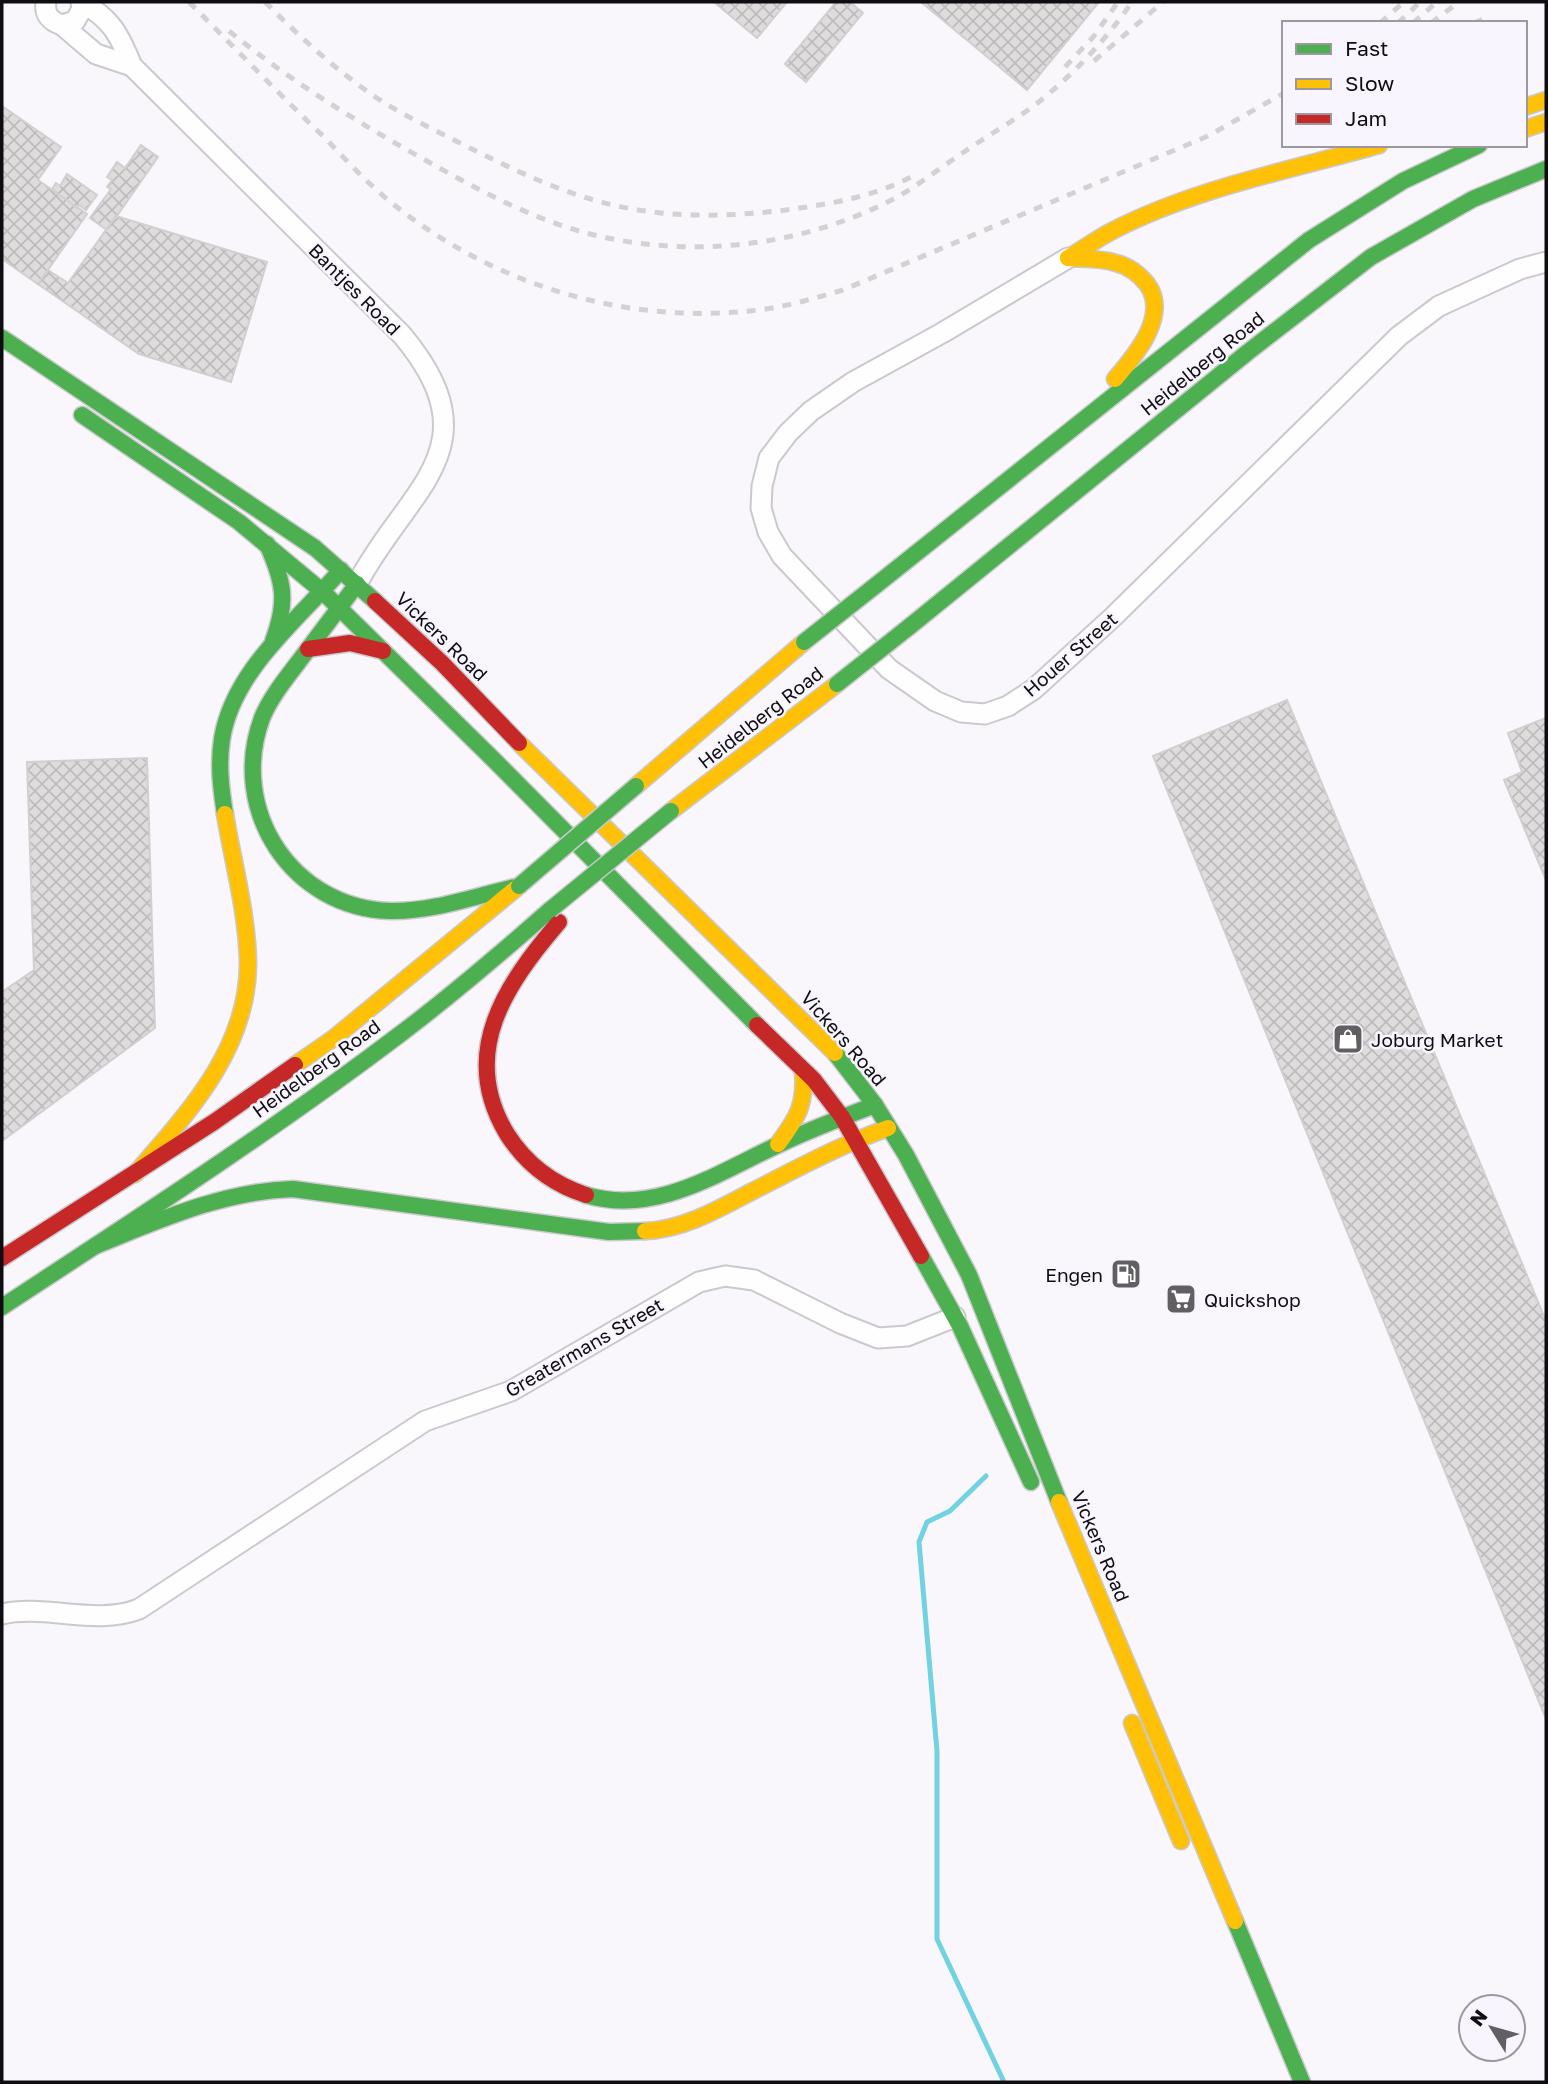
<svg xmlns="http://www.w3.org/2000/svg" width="1548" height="2084" font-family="'Golos Text',sans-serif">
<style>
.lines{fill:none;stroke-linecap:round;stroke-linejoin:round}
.stream{stroke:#71d2e1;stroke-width:5}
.building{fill:url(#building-cross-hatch);stroke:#d1cfd0;stroke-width:2}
.street-casing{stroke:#cac9cd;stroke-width:23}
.fast-casing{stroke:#cac9cd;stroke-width:19}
.slow-casing{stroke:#cac9cd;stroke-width:19}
.jam-casing{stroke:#cac9cd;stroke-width:19}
.street{stroke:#fefeff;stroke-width:19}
.fast{stroke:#4caf50;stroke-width:16}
.slow{stroke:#ffc107;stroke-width:16}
.jam{stroke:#c62828;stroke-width:16}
.rail{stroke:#d3d2d3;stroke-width:5;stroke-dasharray:9 9;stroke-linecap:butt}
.fast-bridge-casing{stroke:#cac9cd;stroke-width:19;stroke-linecap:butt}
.fast-bridge{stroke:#4caf50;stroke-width:16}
.labels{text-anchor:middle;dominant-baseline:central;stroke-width:5;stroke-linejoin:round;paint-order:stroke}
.street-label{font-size:19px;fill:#0f0d11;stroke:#f9f5fe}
.poi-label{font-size:19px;fill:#0f0d11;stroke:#f9f5fe;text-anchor:start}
</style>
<defs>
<pattern id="building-cross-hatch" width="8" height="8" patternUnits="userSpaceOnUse" patternTransform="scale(1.75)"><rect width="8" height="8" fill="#dfdcde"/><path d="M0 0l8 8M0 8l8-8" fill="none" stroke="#bebcbd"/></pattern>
</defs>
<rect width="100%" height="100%" fill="#f9f7fc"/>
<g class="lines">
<path class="stream" d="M 986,1476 L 950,1511 L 927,1522 L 919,1542 L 937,1751 L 937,1939 L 1004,2082"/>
</g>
<g class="building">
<path d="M 714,2 L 787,2 L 757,38 Z"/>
<path d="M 836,2 L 850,2 L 863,13 L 806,82 L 785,64 Z"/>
<path d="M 921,2 L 1099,2 L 1027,90 Z"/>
<path d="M 2,106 L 61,147 L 38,180 L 87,214 L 38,284 L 2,259 Z"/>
<path d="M 141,145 L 158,157 L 107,230 L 90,218 L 111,189 L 107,187 L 112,180 L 107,177 L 117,162 L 125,168 Z"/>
<path d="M 67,174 L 97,195 L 86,210 L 79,205 L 77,208 L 52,189 L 56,183 L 60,186 Z"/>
<path d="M 116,216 L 267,262 L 231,382 L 139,354 L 38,284 L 48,270 L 68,283 Z"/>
<path d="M 1287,700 L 1546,1321 L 1546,1719 L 1153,756 Z"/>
<path d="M 1546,718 L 1546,880 L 1504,780 L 1522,772 L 1508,733 Z"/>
<path d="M 147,758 L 155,1028 L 2,1141 L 2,992 L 34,970 L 27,762 Z"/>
</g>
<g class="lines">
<g class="street-casing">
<g id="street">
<path d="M 46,2 C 44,14 50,21 62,25 L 75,21 L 82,9 L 81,2"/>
<path d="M 82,2 C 112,20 119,34 132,66 L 402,335 C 496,448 408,487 357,584"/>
<path d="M 62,25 L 96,54 L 132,66"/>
<path d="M 1068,258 L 942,333 L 853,382 L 811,411 L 788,433 L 769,458 L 762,486 L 761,508 L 768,532 L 782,556 L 889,669 L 935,701 L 961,712 L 985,714 L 1008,706 L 1034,689 L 1113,617 L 1399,336 L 1439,306 L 1520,269 L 1546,262"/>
<path d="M 2,1614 C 45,1604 96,1626 139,1609 L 425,1421 L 511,1391 L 699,1282 L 725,1276 L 754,1280 L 840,1323 L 878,1338 L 907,1336 L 955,1317"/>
</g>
</g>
<g class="fast-casing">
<g id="fast">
<path d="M 2,338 L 315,548 L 375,601"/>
<path d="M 82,415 L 239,522 L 323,592 L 495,761 L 757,1025"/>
<path d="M 267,544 C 284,582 288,601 273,641"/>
<path d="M 357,584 C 339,608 321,632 303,656 C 288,676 271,696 262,718 C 228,810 292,908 390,911 C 432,912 475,896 515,887"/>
<path d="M 875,586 L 1309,240 L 1403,181 L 1479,145"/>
<path d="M 909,627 L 1248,352 L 1371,257 L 1473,199 L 1546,169"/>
<path d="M 225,814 C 221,789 218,764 222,739 C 233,670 298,620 341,570"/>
<path d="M 835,1053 L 875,1105 L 906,1155 L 969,1275 L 1059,1502"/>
<path d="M 586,1195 C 656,1216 719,1172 780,1144 C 811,1129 843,1117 875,1105"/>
<path d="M 95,1246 C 160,1220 223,1191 293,1189 L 609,1232 L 645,1231"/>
<path d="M 921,1256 L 960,1326 L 1031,1482"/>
<path d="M 2,1307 C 136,1219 271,1132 399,1035 C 451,996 501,953 550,910"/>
<path d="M 1235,1921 L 1302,2082"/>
</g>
</g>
<g class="slow-casing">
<g id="slow">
<path d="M 1525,107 L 1546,100"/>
<path d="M 1525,129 L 1546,122"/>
<path d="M 1068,258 C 1083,249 1098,238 1114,230 C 1196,188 1291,170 1379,145"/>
<path d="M 1068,258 C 1084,259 1101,258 1116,263 C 1128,266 1139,274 1147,284 C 1170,315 1135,356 1115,379"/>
<path d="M 519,743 L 835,1053"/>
<path d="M 636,786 L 804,642"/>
<path d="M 671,811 L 837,684"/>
<path d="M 295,1065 L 334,1038 L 519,886"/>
<path d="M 778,1144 C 798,1117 806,1104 803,1070"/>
<path d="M 135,1174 C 188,1113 249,1048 248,962 C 247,912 233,863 225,814"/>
<path d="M 645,1231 C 682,1230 719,1209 751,1192 C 796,1169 840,1145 888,1128"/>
<path d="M 1059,1502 L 1235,1921"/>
<path d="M 1132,1723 L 1181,1841"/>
</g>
</g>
<g class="jam-casing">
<g id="jam">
<path d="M 375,601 L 441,662 L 519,743"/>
<path d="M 308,649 L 350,643 L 383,651"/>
<path d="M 559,922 C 506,984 458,1053 507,1134 C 526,1164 552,1184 586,1195"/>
<path d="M 757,1025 L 814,1080 L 842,1117 L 921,1256"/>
<path d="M 2,1258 L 214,1122 L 295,1065"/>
</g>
</g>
<use href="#street" class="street"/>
<use href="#fast" class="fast"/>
<use href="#slow" class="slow"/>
<use href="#jam" class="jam"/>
<g class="rail">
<path d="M 189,2 C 234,47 278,93 324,137 C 346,160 368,184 393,204 C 493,284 622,324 750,311 C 781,308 813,299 843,290 L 1208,136 L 1284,93"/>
<path d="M 265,2 C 296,33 328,63 364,89 C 392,110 425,125 456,141 C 514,170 569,198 633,209 C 682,218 736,216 786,210 C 830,204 873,197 913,176"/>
<path d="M 1380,23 L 1404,2"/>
<path d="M 1398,23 L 1418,4"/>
<path d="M 1413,23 L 1437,2"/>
<path d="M 1431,23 L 1459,2"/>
<path d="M 1474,23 L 1486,18"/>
<path d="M 229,31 C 288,79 352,119 418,156 C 471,186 527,217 586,233 C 690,260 805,247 899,196 C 921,183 943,166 964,152 C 987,136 1012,122 1035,105 C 1073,75 1105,41 1132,2"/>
<path d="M 1094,61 L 1163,2"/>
<path d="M 1065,67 L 1094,36 L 1118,2"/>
</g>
<g class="fast-bridge-casing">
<g id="fast-bridge">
<path d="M 804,642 L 875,586"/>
<path d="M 837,684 L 909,627"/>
<path d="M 519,886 L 636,786"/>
<path d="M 550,910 L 671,811"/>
</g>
</g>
<use href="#fast-bridge" class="fast-bridge"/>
</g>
<defs>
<g id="shop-square" transform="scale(1.575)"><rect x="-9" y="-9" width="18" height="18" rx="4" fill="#615f63" stroke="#f9f5fe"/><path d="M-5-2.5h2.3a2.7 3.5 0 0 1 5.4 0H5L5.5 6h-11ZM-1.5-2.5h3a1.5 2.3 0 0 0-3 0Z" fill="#fff"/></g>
<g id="fuel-square" transform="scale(1.575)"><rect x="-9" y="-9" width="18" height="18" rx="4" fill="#615f63" stroke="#f9f5fe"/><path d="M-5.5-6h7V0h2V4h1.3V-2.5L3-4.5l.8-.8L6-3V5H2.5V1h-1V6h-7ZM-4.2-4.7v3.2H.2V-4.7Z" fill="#fff"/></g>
<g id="supermarket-square" transform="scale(1.575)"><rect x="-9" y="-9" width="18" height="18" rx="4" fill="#615f63" stroke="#f9f5fe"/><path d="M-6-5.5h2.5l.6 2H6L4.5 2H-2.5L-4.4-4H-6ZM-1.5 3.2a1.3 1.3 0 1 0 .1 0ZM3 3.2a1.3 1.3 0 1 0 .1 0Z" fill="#fff"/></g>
</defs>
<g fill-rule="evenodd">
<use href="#shop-square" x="1348" y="1039"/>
<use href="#fuel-square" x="1126" y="1274"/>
<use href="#supermarket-square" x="1181" y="1299"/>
</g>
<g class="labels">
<g class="street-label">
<text transform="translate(355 289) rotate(45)">Bantjes Road</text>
<text transform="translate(1202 363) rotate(-39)">Heidelberg Road</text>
<text transform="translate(442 636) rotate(44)">Vickers Road</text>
<text transform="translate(1070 654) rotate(-41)">Houer Street</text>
<text transform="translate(760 717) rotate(-38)">Heidelberg Road</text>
<text transform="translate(844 1038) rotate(49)">Vickers Road</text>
<text transform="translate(316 1068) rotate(-36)">Heidelberg Road</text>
<text transform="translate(584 1347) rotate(-30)">Greatermans Street</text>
<text transform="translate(1101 1546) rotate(67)">Vickers Road</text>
</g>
<g class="poi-label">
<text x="1371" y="1039">Joburg Market</text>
<text x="1103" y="1274" text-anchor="end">Engen</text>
<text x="1204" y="1299">Quickshop</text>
</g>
</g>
<rect width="1548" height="2084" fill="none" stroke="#0f0d11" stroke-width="7"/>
<rect x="1282" y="21" width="245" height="126" fill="#f9f5fe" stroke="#9b989f" stroke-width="2"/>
<rect x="1296" y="44" width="35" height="10" fill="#4caf50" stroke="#9b989f" stroke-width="2"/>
<text x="1345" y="56" font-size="21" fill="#0f0d11">Fast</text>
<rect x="1296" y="79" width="35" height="10" fill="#ffc107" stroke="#9b989f" stroke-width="2"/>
<text x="1345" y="91" font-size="21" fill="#0f0d11">Slow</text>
<rect x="1296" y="114" width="35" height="10" fill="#c62828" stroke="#9b989f" stroke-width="2"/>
<text x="1345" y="126" font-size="21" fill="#0f0d11">Jam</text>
<g transform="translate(1492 2028) rotate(307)"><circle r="33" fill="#f9f5fe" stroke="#9b989f" stroke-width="2"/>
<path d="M0-5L12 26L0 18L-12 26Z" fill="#615f63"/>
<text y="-10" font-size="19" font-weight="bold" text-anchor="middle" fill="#0f0d11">N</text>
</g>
</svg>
